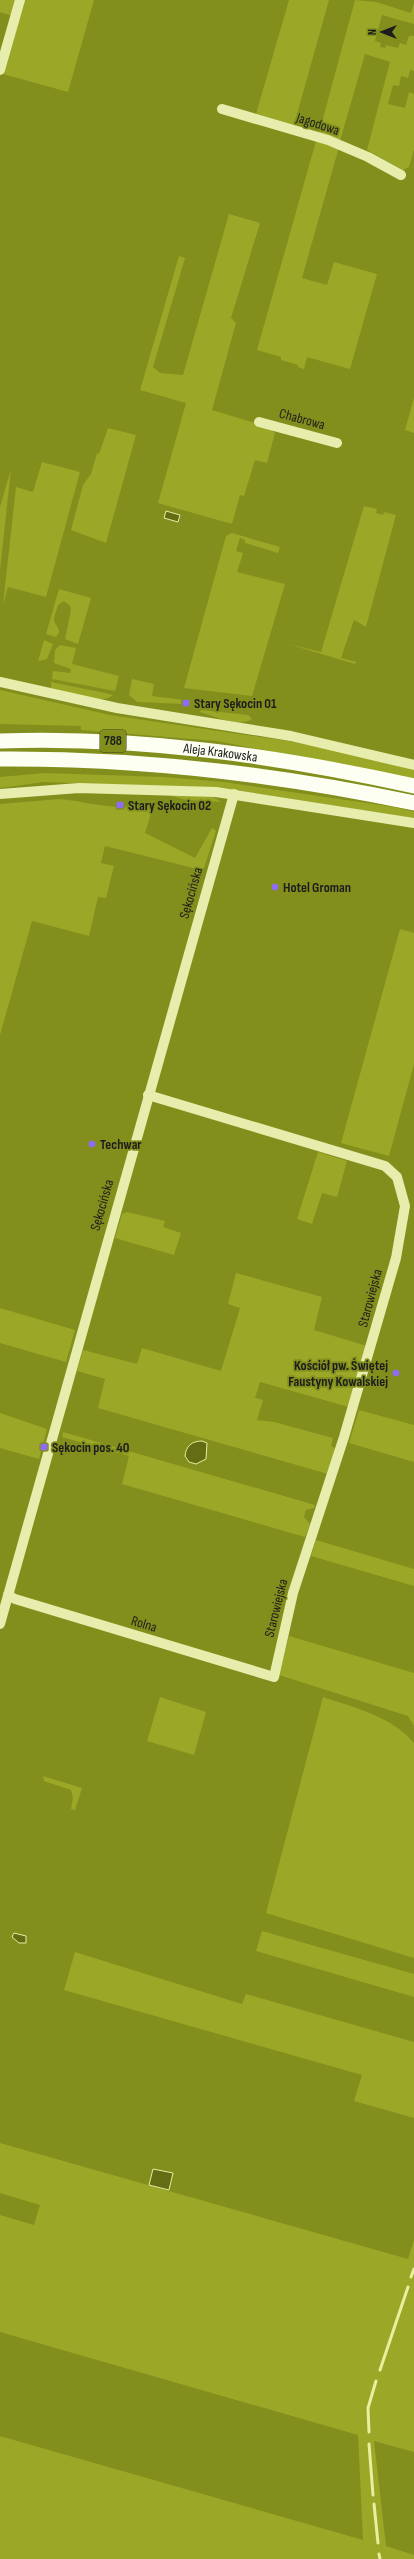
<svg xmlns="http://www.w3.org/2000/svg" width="414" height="2559" font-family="'Sofia Sans Condensed',sans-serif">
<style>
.green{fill:#9ba726}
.water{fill:#636d14;stroke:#e8ef9f}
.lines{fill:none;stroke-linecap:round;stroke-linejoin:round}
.stream{stroke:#e8ef9f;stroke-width:3}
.street{stroke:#e7edac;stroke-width:10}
.primary{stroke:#fdfff2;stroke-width:15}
.poi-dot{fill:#906afd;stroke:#828f1d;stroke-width:1.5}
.labels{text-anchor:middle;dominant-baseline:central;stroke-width:3.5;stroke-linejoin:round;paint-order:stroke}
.shield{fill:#828f1d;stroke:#3b3f1d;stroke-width:1}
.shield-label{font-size:13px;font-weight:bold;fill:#1d1d1d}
.street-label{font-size:14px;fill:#1d1d1d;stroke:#828f1d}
.poi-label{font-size:14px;font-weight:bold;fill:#1d1d1d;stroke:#828f1d;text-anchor:start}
</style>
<rect width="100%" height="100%" fill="#828f1d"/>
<g class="green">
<path d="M 0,0 L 17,0 L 13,16 L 0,12 Z"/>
<path d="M 23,0 L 94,0 L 68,92 L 3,74 Z"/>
<path d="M 289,0 L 329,0 L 294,125 L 256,114 Z"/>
<path d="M 355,0 L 376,2 L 411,13 L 414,3 L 414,24 L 382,15 L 375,41 L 381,43 L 380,47 L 385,48 L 386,45 L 398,48 L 400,43 L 406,45 L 409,36 L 414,36 L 414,71 L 410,70 L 408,78 L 401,76 L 399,86 L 393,85 L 388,104 L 405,108 L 409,92 L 414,94 L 414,149 L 409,167 L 403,170 L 367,150 L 390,62 L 365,54 L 340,141 L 319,133 Z"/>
<path d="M 316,141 L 339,147 L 302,278 L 327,285 L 334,262 L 377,274 L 350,369 L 307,357 L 304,369 L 298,367 L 298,365 L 281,360 L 281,357 L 257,350 Z"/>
<path d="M 229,214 L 260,223 L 231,318 L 236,323 L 212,410 L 268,427 L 275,433 L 267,463 L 255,460 L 244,496 L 240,495 L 232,524 L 158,503 L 186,403 L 140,390 L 179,256 L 185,258 L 153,367 L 160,373 L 183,375 Z"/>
<path d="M 414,398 L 414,433 L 405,430 Z"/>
<path d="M 108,428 L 136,435 L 106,543 L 71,530 L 83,485 L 91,474 L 97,453 L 99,454 Z"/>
<path d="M 42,462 L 80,472 L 46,597 L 8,587 L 3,605 L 16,487 L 33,492 Z"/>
<path d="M 11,469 L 0,570 L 0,507 Z"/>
<path d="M 364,506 L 377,509 L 376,513 L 383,515 L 384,512 L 396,515 L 366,627 L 354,620 L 341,658 L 356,662 L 355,664 L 288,644 L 321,652 Z"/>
<path d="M 232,533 L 280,547 L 278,553 L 245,543 L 245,540 L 240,538 L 236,551 L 243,553 L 237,572 L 285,584 L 252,696 L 184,688 L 226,536 Z"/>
<path d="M 59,589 L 91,598 L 78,644 L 65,639 L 71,610 L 70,606 L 64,601 L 58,605 L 54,618 C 54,627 64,629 56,637 L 46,634 Z"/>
<path d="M 44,640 L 53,644 L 47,659 L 38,661 Z"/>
<path d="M 60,645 L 76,648 L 72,664 L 119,676 L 115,691 L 52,679 L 53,671 L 70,673 L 71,669 L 54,663 L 55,650 Z"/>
<path d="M 132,679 L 154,684 L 152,696 L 184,700 L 184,704 L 137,702 L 129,695 Z"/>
<path d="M 51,682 L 105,693 L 113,695 C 102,706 65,692 51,688 Z"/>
<path d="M 0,690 L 110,715 L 308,744 L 414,770 L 414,780 L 217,741 L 81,730 L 81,726 L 0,724 Z"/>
<path d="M 201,710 L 248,715 L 252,719 C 239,728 214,716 200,712 Z"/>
<path d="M 45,773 L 164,777 L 224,782 L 394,807 L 414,812 L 414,819 L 223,788 L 44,782 L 0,788 L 0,777 Z"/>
<path d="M 168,795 L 212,796 L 221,802 L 186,800 Z"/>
<path d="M 60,799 C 92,802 125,815 155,800 L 145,833 L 195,858 L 212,828 L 216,831 L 204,868 L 197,869 L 105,846 L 101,863 L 114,866 L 106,898 L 98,897 L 89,936 L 32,921 L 0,1035 L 0,804 Z"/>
<path d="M 400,929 L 414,933 L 414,1064 L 389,1156 L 341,1143 Z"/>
<path d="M 318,1152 L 347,1161 L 337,1197 L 322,1193 L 312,1224 L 297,1219 Z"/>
<path d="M 127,1212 L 165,1221 L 163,1227 L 181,1233 L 174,1255 L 115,1238 L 122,1214 Z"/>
<path d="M 236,1273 L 322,1297 L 314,1330 L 367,1346 L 349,1407 L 260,1382 L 255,1398 L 263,1400 L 257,1420 L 274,1422 L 333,1438 L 331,1446 L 336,1449 L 328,1474 L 98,1408 L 105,1379 L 77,1371 L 83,1350 L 137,1364 L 142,1348 L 221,1371 L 240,1308 L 228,1304 Z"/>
<path d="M 0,1308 L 75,1330 L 66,1362 L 0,1343 Z"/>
<path d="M 359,1410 L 414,1425 L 414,1462 L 349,1443 Z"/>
<path d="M 0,1413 L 47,1429 L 39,1459 L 0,1448 Z"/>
<path d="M 63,1432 L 315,1505 L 314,1508 L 306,1510 L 304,1517 L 310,1524 L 305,1537 L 122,1484 L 129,1456 L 62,1437 Z"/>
<path d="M 316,1540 L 414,1569 L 414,1586 L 311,1556 Z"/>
<path d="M 289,1636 L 414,1673 L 414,1726 L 408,1716 L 279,1675 Z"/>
<path d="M 160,1697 L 206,1712 L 194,1755 L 147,1741 Z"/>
<path d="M 323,1697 C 353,1707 393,1717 414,1743 L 414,1958 L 266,1913 Z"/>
<path d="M 43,1776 L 82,1788 L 75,1810 L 71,1809 L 73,1798 L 71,1790 L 44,1781 Z"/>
<path d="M 262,1931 L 414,1974 L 414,1997 L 256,1951 Z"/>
<path d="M 75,1952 L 242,2004 L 246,1994 L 414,2042 L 414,2118 L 354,2101 L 362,2075 L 64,1990 Z"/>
<path d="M 0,2143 L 408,2259 L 414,2240 L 414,2452 L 374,2441 L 386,2546 L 414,2555 L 414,2559 L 0,2559 L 0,2436 L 363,2540 L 358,2435 L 0,2332 L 0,2215 L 34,2225 L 40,2205 L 0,2193 Z"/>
</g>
<g class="water">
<path d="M 166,511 L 180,515 L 178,522 L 164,518 Z"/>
<path d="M 202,1441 L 207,1443 L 206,1459 L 196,1464 L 189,1462 L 185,1456 C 186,1446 192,1441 202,1441 Z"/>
<path d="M 14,1933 L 26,1936 L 26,1943 L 19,1943 L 12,1937 Z"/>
<path d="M 153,2169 L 173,2173 L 169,2190 L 149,2185 Z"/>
</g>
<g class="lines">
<g class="stream">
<path d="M 411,2277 L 414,2269"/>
<path d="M 380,2370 L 408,2287"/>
<path d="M 369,2432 L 368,2408 L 376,2381"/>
<path d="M 369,2444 L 373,2495"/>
<path d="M 374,2504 L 378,2543"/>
<path d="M 379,2554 L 380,2559"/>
</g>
<g class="street">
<path d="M 0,70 L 20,0"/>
<path d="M 222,109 L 328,140 L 368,157 L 401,175"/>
<path d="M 259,422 L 337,443"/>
<path d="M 0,682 L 117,708 L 291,736 L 414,765"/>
<path d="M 0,794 L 79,788 L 216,792 L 414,823"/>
<path d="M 8,1595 L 15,1599 L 274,1677 L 293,1593 L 344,1437 L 396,1258 L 405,1206 L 397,1177 L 385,1166 L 148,1095"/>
<path d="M 0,1624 L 234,794"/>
</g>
<g class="primary">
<path id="s1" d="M 0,741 C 139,736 278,756 414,786"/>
<path d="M 0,759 C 140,758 277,774 414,803"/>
</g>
</g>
<g class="poi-dot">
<rect x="182" y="699" width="8" height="8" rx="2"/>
<rect x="116" y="801" width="8" height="8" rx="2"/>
<circle cx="275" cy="887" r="4"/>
<circle cx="92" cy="1144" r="4"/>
<circle cx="396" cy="1373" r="4"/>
<rect x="40" y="1443" width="8" height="8" rx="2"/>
</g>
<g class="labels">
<rect class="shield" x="100" y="730" width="26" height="22" rx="3"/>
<g class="shield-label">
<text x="113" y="741">788</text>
</g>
<g class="street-label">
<text transform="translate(318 124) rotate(18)">Jagodowa</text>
<text transform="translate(302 419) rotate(15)">Chabrowa</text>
<text stroke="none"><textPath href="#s1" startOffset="221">Aleja Krakowska</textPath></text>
<text transform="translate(191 893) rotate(-74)">Sękocińska</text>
<text transform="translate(102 1205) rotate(-74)">Sękocińska</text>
<text transform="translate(370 1298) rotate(-75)">Starowiejska</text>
<text transform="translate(276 1608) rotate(-76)">Starowiejska</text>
<text transform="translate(144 1624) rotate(17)">Rolna</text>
</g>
<g class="poi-label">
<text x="194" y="703">Stary Sękocin 01</text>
<text x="128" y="805">Stary Sękocin 02</text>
<text x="283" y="887">Hotel Groman</text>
<text x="100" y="1144">Techwar</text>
<text x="388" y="1365" text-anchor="end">Kościół pw. Świętej<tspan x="388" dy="16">Faustyny Kowalskiej</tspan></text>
<text x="52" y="1447">Sękocin pos. 40</text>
</g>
</g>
<g transform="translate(382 32) rotate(270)" stroke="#828f1d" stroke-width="3" paint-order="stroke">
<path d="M0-3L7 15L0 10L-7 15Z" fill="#1d1d1d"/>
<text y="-6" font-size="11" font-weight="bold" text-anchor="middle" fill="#1d1d1d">N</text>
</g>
</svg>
